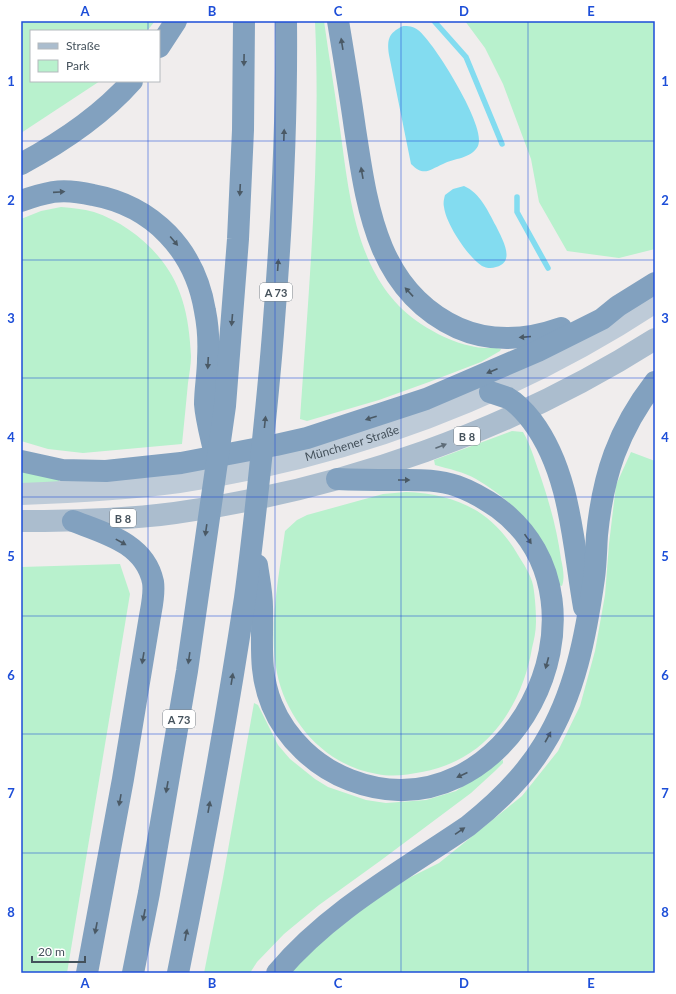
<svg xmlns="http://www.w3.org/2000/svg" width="676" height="994" font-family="Lato,sans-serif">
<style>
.green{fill:#b8f1cd}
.water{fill:#83dcf0}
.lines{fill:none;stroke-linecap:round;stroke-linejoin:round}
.stream{stroke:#83dcf0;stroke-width:5.5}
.secondary{stroke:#becbd8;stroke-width:22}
.primary{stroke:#abbdce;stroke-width:22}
.motorway{stroke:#82a1bf;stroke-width:22}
.oneway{fill:#4a5965}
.oneway2{fill:#5e6c78}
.grid{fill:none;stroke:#1d4ed8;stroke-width:1;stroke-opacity:0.55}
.labels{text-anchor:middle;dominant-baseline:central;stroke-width:3;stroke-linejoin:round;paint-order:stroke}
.shield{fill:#fff;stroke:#7c858c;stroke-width:1}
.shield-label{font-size:11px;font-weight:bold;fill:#44515b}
.street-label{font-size:12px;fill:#44515b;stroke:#fff}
.neatline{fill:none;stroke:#1d4ed8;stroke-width:1.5}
.grid-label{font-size:13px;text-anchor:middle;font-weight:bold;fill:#1d4ed8}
</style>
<rect width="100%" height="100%" fill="#f0eded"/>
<g class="green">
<path d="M 21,21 L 155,21 L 147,31 L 31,31 L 31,81 L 100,81 L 21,133 Z"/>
<path d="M 315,21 L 324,21 C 329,57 335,93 340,129 C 350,199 356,281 421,324 C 435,333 454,343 471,346 C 475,347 481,348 486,348 C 491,348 495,347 501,349 L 500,351 L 481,362 L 429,382 L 379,400 L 307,421 L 300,419 C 309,286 321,154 315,21 Z"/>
<path d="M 465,21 L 655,21 L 655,249 L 619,258 L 567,251 L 539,202 L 531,159 L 503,84 L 485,48 Z"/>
<path d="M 61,207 C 72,208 83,209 94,212 C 133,225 170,259 182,299 C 188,317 190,338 191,356 C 191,365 189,375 188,383 C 186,404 184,424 182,444 L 83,453 L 48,449 L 21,441 L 21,219 L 41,211 Z"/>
<path d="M 512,431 L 523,432 C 530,444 534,458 539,472 C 549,501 557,529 561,559 C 563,568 565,578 562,586 L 559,585 C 546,538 519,504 476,479 C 464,472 449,469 435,465 L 434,460 Z"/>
<path d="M 631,452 L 655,461 L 655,973 L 289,973 L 339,923 L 409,878 L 439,863 L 522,796 L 558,751 L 580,706 L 595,651 L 605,595 L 609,544 L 616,485 Z"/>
<path d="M 21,470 L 59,480 L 59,485 L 21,484 Z"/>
<path d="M 406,492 C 455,494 492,510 518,555 C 523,563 531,575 533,585 C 535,596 536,611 536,622 C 536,631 534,640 532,648 C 526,685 507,725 477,748 C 460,761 442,768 422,772 C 407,775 392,777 377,774 C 326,766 287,722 277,673 C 268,629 279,576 285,531 L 297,520 L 307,515 L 383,494 Z"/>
<path d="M 120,564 L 130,594 L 67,973 L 21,973 L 21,567 Z"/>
<path d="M 254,703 L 258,705 L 278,745 L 290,759 L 315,779 L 328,787 L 366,800 L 386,803 L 426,800 L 456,791 L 500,761 L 503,760 L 503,763 L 495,771 L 471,793 L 380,861 L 319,905 L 284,934 L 257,962 L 250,973 L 204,973 L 223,878 Z"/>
</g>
<g class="water">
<path d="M 403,26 C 408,26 413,26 418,30 C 434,42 488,129 478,146 C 471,159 454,158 443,164 C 429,170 424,177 411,164 L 389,55 C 387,40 388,33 403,26 Z"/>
<path d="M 464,186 C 480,193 488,211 496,226 C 501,237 517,262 496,267 C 491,269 486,268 482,266 C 468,257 446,224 444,207 C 443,203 444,199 445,195 L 453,189 Z"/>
</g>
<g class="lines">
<g class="stream">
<path d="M 434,21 L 466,57 L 502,144"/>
<path d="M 517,197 L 517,212 L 548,268"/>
</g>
<path class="secondary" id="s1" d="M 21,494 C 74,492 127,489 179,482 C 348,457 512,396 655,302"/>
<path class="primary" d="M 21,521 C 73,521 124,520 175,513 C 345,489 510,431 655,339"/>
<g class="motorway">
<path d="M 338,21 C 344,57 350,93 355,129 C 367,207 377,291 458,328 C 492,343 527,340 561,328"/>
<path d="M 159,47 L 176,21"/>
<path d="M 21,164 C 62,142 101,116 132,81"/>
<path d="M 21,201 C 32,197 42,194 53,192 C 66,190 80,192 93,195 C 153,206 195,250 205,311 C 208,326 209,343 208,359 C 208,374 205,389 205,404 C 206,418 210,433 213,446"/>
<path d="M 490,392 C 496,394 502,396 508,398 C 517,403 525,412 532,421 C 571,473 573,545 584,607"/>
<path d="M 21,461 L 62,470 L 106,471 L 181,463 L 276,445 L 307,438 L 365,419 L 426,399 L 538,351 L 602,319 L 618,306 L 655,283"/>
<path d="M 73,521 C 104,533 145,543 153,582 C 155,595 151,609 149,622 L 123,779 L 87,973"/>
<path d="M 257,565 C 259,579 262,593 262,607 C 263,642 258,671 272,705 C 286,739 316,767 350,780 C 508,841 627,604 498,508 C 485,499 471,491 457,486 C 437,479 417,480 397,480 C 377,480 357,480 337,479"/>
<path d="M 133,973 L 149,893 L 187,671 L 225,406 L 238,239 L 243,130 L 244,21"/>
<path d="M 178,973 C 203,849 226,723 245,598 C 250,561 254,524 258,488 C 264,432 270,376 274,320 C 282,221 287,120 286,21"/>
<path d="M 277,973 C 329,911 402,871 468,826 C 497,803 525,776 544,744 C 575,694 586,635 594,578 C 596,564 596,549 597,535 C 603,475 618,430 655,382"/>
</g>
</g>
<defs><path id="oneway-solid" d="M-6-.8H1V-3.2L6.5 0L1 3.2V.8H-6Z"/></defs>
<g class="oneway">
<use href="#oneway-solid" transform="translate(342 44) rotate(-99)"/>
<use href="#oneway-solid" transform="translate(244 60) rotate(91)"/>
<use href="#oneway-solid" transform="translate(284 135) rotate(-88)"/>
<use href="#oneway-solid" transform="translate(362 173) rotate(-100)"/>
<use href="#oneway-solid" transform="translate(240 190) rotate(93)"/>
<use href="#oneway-solid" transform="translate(59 192) rotate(-4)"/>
<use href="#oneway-solid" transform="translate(174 241) rotate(50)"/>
<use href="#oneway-solid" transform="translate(278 265) rotate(-86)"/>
<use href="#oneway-solid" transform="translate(409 292) rotate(-133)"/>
<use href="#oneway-solid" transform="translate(232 320) rotate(95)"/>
<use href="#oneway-solid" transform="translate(525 337) rotate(175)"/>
<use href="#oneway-solid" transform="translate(208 363) rotate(93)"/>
<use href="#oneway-solid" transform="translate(492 371) rotate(157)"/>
<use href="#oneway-solid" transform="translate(371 418) rotate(162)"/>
<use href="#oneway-solid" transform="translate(265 422) rotate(-84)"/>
<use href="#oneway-solid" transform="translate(404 480)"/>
<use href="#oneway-solid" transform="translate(206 530) rotate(98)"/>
<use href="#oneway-solid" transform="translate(528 539) rotate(55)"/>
<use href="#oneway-solid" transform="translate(121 542) rotate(29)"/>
<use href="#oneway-solid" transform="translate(143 658) rotate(99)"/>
<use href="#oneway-solid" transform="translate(189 658) rotate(98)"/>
<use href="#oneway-solid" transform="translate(547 663) rotate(105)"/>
<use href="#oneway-solid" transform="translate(232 679) rotate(-81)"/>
<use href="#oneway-solid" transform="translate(548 737) rotate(-61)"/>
<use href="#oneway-solid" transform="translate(462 775) rotate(155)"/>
<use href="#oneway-solid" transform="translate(167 787) rotate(100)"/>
<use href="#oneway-solid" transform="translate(120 800) rotate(100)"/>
<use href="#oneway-solid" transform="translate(209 807) rotate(-80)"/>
<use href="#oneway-solid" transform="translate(460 831) rotate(-34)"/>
<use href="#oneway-solid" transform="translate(144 915) rotate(101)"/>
<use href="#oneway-solid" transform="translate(96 928) rotate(101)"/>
<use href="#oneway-solid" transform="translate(186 935) rotate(-79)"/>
</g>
<use class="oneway2" href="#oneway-solid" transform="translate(441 446) rotate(-21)"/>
<path class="grid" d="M 148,21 L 148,31M 275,21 L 275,973M 401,21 L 401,973M 528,21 L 528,973M 148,81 L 148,973M 21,141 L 655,141M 21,260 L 655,260M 21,378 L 655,378M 21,497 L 655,497M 21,616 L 655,616M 21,734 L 655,734M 21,853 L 655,853"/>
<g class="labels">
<g class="shield">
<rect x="260" y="283" width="32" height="18" rx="3"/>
<rect x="454" y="427" width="26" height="18" rx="3"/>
<rect x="110" y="509" width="26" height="18" rx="3"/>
<rect x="163" y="710" width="32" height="18" rx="3"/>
</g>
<g class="shield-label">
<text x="276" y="292">A 73</text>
<text x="467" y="436">B 8</text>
<text x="123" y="518">B 8</text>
<text x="179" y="719">A 73</text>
</g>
<g class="street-label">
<text stroke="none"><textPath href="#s1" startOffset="336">Münchener Straße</textPath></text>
</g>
</g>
<rect width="676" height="994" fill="none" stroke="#ffffff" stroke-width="44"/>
<rect x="30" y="30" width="130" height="52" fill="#ffffff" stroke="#b4b9bd"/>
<rect x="38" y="43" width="20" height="6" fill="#abbdce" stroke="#b4b9bd"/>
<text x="66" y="50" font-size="12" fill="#44515b">Straße</text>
<rect x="38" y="60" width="20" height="12" fill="#b8f1cd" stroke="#b4b9bd"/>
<text x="66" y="70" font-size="12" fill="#44515b">Park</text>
<path d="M32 956v6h53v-6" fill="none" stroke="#44515b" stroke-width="2"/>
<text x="38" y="956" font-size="12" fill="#44515b" stroke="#ffffff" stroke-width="3" paint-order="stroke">20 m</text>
<rect x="22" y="22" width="632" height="950" class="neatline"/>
<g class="grid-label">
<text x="85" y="16">A</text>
<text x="212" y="16">B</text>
<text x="338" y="16">C</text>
<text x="464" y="16">D</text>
<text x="591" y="16">E</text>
<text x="11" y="86">1</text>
<text x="665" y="86">1</text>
<text x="11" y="205">2</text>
<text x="665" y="205">2</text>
<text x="11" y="323">3</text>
<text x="665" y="323">3</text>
<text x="11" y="442">4</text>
<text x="665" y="442">4</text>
<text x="11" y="561">5</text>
<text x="665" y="561">5</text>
<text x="11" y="680">6</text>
<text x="665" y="680">6</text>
<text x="11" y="798">7</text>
<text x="665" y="798">7</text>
<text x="11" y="917">8</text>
<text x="665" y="917">8</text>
<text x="85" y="988">A</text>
<text x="212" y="988">B</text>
<text x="338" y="988">C</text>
<text x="464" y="988">D</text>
<text x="591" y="988">E</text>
</g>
</svg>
